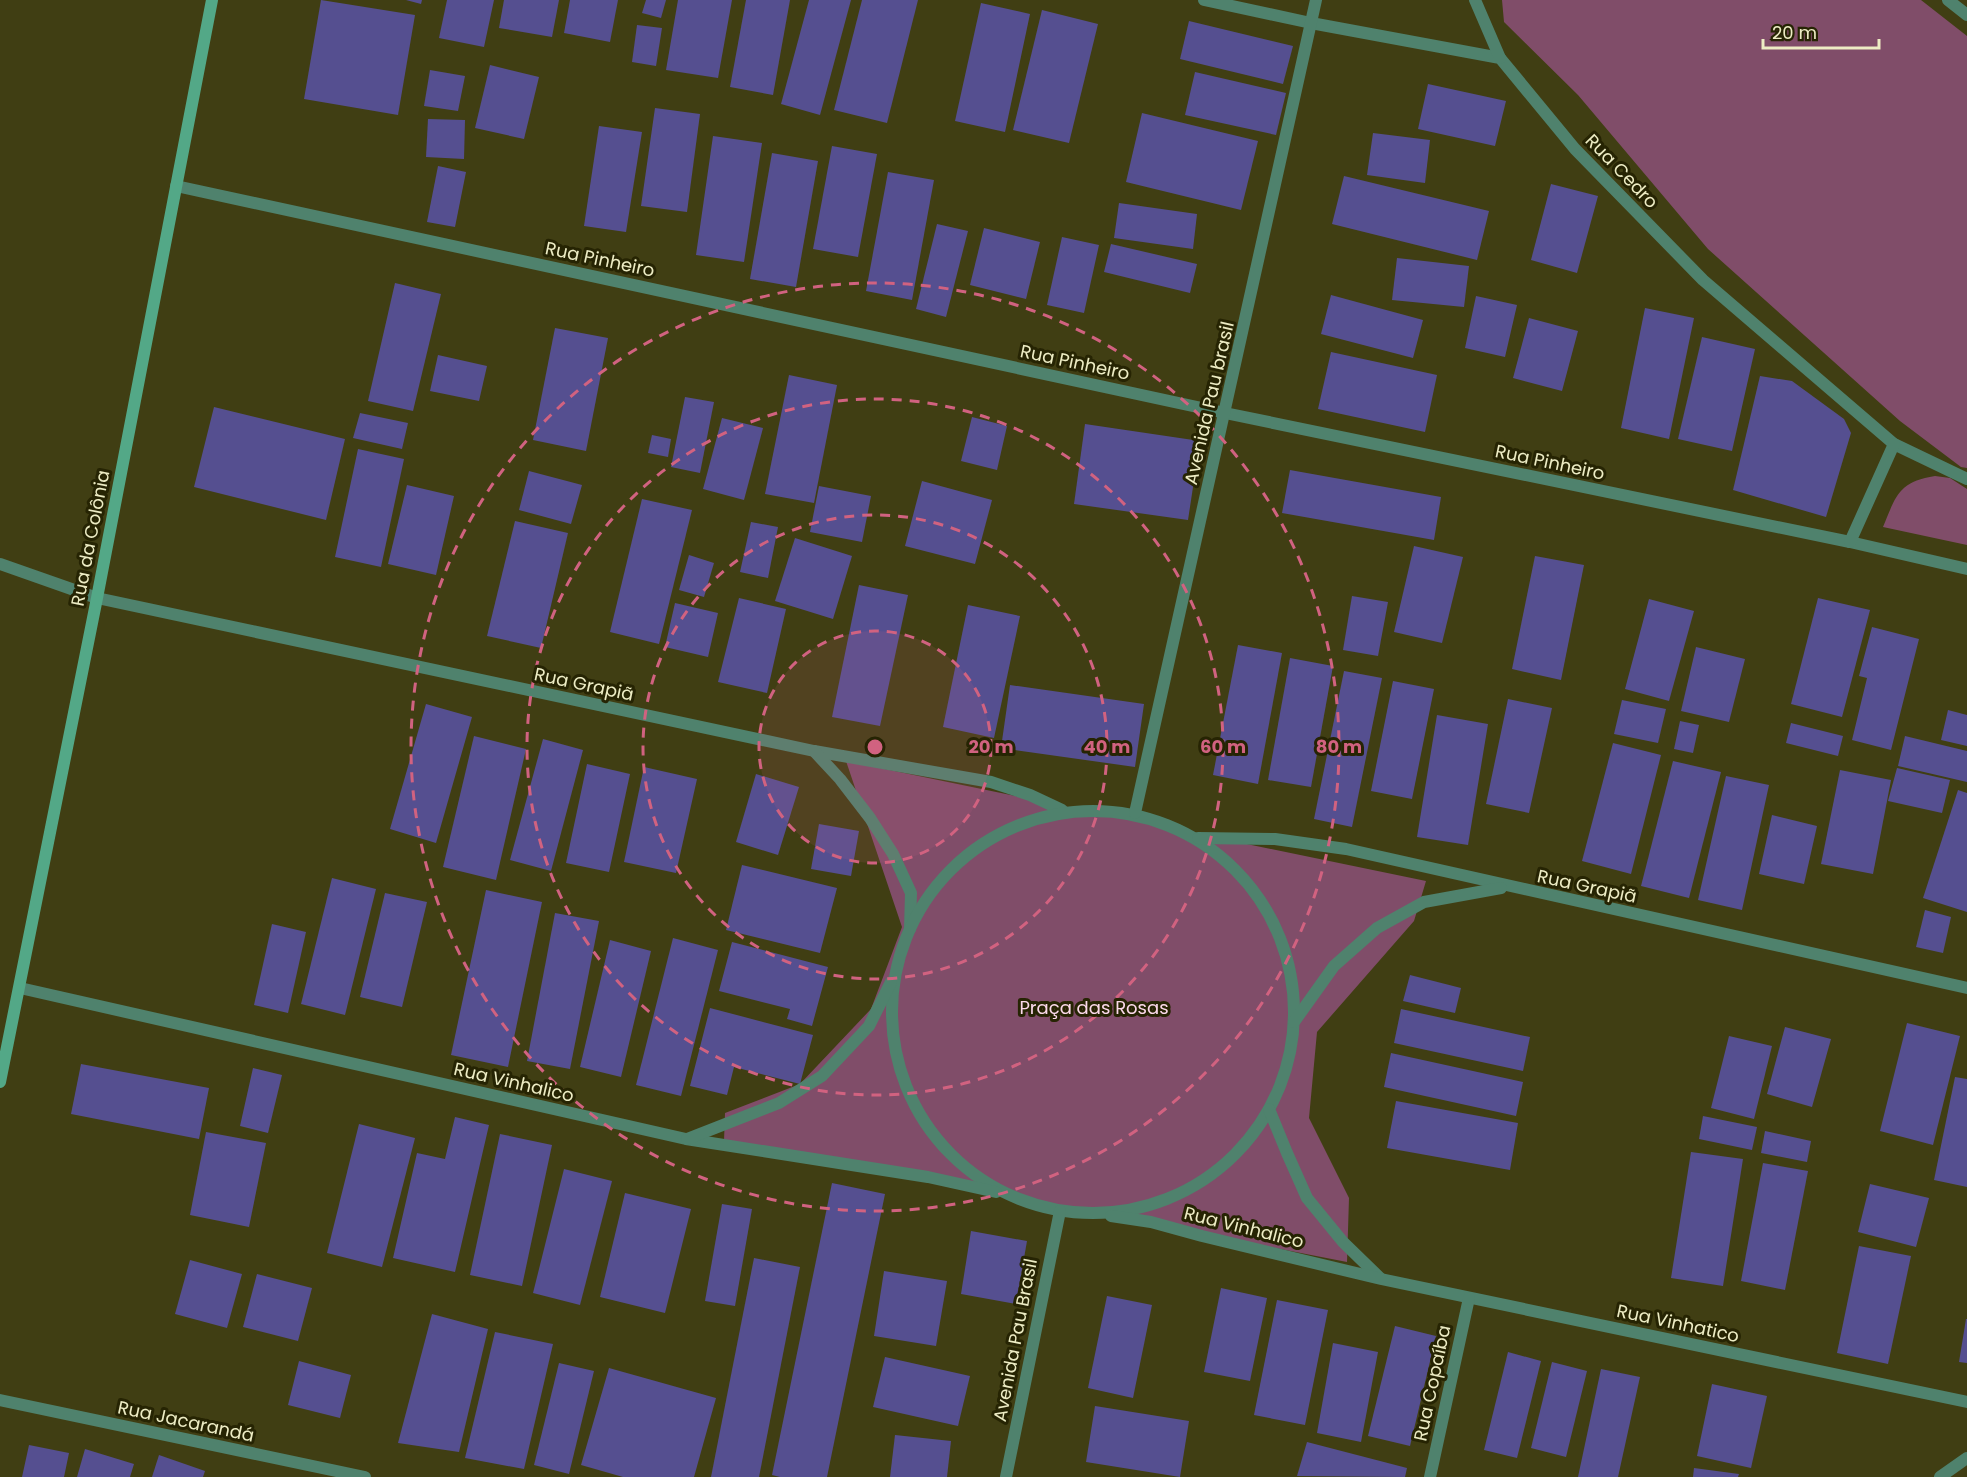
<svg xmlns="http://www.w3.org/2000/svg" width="1967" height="1477" font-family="Poppins,sans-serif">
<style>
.green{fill:#804d69}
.building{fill:#554f90}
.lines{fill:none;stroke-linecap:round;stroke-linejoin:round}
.street{stroke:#4f826d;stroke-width:12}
.secondary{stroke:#53a887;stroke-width:12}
.ring{fill:none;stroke:#d16280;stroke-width:3;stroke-dasharray:10 8}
.labels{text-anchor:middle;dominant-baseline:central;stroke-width:6;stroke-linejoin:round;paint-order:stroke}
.street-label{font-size:18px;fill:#edecc4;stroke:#262403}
.park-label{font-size:18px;fill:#fbd8ea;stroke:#262403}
.centre{fill:#d16280;stroke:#262403;stroke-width:3}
.ring-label{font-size:18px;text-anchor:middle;font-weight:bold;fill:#d16280;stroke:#262403;stroke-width:6;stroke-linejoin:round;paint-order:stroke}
</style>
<rect width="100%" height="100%" fill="#403e13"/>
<g class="green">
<path d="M 1502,0 L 1921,0 L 1967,36 L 1967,468 L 1961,467 L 1900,421 L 1708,249 L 1578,95 L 1504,22 Z"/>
<path d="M 1935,476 L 1950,478 L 1967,489 L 1967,545 L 1883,527 C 1896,496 1898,482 1935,476 Z"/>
<path d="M 846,761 L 1426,881 L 1414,921 L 1317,1032 L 1309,1118 L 1349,1198 L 1347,1262 L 724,1141 L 725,1113 L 800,1084 L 871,1009 L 902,927 Z"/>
</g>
<g class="building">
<path d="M 321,0 L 415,15 L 398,115 L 304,99 Z"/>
<path d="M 406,0 L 422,0 L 421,4 Z"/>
<path d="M 447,0 L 494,0 L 484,47 L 439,38 Z"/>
<path d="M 504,0 L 559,0 L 552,37 L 499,28 Z"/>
<path d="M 570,0 L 618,0 L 610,42 L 564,33 Z"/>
<path d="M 646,0 L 666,0 L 661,18 L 642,13 Z"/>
<path d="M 678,0 L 732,0 L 718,78 L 666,70 Z"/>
<path d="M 746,0 L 790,0 L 773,95 L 730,87 Z"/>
<path d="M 809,0 L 851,0 L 820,115 L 781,104 Z"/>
<path d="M 862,0 L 918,0 L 887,123 L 834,110 Z"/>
<path d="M 981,3 L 1030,14 L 1005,132 L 955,121 Z"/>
<path d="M 1042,10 L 1098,24 L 1069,143 L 1013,130 Z"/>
<path d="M 1189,21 L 1293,46 L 1283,84 L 1180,59 Z"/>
<path d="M 637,25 L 662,28 L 656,66 L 632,62 Z"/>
<path d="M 490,65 L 539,77 L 524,139 L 475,128 Z"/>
<path d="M 430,70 L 465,76 L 458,111 L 424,106 Z"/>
<path d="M 1195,72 L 1286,93 L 1276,135 L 1185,115 Z"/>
<path d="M 1428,84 L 1506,101 L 1495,146 L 1418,129 Z"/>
<path d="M 655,108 L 700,114 L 687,212 L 641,206 Z"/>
<path d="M 1142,113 L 1258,141 L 1241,210 L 1126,182 Z"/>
<path d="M 428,119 L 465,120 L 464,159 L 426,157 Z"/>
<path d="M 599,126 L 642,132 L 626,232 L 584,226 Z"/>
<path d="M 1373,133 L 1430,140 L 1425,183 L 1367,175 Z"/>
<path d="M 713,136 L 762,143 L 744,262 L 696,255 Z"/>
<path d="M 832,146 L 877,154 L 858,257 L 813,249 Z"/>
<path d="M 772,153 L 818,161 L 796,287 L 750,279 Z"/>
<path d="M 438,166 L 466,172 L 455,227 L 427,222 Z"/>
<path d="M 888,172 L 934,180 L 912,300 L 866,291 Z"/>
<path d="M 1344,176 L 1489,211 L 1477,260 L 1332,224 Z"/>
<path d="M 1551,184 L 1598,196 L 1577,273 L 1531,260 Z"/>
<path d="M 1119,203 L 1197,214 L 1193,249 L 1114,238 Z"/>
<path d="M 937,224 L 968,231 L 946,317 L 916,309 Z"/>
<path d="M 984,228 L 1040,242 L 1026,299 L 970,285 Z"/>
<path d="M 1062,237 L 1099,245 L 1084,313 L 1047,305 Z"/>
<path d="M 1111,244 L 1197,264 L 1190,293 L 1104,272 Z"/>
<path d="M 1397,258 L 1469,266 L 1464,307 L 1392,300 Z"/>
<path d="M 395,283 L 441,294 L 413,411 L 368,401 Z"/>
<path d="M 1331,295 L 1423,320 L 1413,358 L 1321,334 Z"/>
<path d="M 1476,296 L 1517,305 L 1505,357 L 1465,348 Z"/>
<path d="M 1645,308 L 1694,318 L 1669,439 L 1621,428 Z"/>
<path d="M 1529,318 L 1578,331 L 1562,391 L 1513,378 Z"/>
<path d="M 555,328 L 608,338 L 586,451 L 533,440 Z"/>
<path d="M 1702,337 L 1755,349 L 1732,451 L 1678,439 Z"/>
<path d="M 1331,352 L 1437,375 L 1425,432 L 1318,409 Z"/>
<path d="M 438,355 L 487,366 L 479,401 L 430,391 Z"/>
<path d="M 789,375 L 837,385 L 814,503 L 765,494 Z"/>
<path d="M 1760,376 L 1792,381 L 1844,419 L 1851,433 L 1826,517 L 1733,490 Z"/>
<path d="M 685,397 L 714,402 L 700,473 L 671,467 Z"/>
<path d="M 214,407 L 345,439 L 326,520 L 194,487 Z"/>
<path d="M 360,413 L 408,423 L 402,449 L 353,438 Z"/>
<path d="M 972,417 L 1007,426 L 997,470 L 961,461 Z"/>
<path d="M 722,418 L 763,428 L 744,500 L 703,489 Z"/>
<path d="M 1085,424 L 1200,441 L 1188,520 L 1074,504 Z"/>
<path d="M 652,435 L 671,439 L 668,457 L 648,453 Z"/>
<path d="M 358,449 L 404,459 L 381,567 L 335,557 Z"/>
<path d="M 1290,470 L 1441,497 L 1434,540 L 1282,513 Z"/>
<path d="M 529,471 L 582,485 L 571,524 L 519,510 Z"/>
<path d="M 922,481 L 992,500 L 975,564 L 905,546 Z"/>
<path d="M 407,485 L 454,496 L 436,575 L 388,564 Z"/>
<path d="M 819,486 L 871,496 L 862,542 L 810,532 Z"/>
<path d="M 642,499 L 692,510 L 659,644 L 610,632 Z"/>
<path d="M 515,521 L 568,533 L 541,648 L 487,636 Z"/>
<path d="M 751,522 L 778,527 L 768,578 L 740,572 Z"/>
<path d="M 795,538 L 852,556 L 833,619 L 775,601 Z"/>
<path d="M 1414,546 L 1463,557 L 1442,643 L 1394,632 Z"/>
<path d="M 689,555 L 714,563 L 704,597 L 679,590 Z"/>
<path d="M 1535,556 L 1584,565 L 1561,680 L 1512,669 Z"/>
<path d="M 859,585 L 908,595 L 880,726 L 832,717 Z"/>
<path d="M 1352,596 L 1388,602 L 1378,656 L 1343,650 Z"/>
<path d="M 739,598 L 786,609 L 767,693 L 718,682 Z"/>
<path d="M 1818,598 L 1870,610 L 1842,717 L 1791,704 Z"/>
<path d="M 1649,599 L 1694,611 L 1669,701 L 1625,689 Z"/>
<path d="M 675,603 L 718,613 L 708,657 L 665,647 Z"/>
<path d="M 968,605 L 1020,616 L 994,738 L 943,727 Z"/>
<path d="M 1872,627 L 1919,639 L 1891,750 L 1852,740 L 1867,678 L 1859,676 Z"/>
<path d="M 1238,645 L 1282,653 L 1258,784 L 1213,775 Z"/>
<path d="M 1696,647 L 1745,659 L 1729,722 L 1681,711 Z"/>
<path d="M 1290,658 L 1333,666 L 1311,787 L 1268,780 Z"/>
<path d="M 1344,671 L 1382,678 L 1352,827 L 1314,819 Z"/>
<path d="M 1393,681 L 1434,689 L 1412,799 L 1371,791 Z"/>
<path d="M 1010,685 L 1144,704 L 1135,767 L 1001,748 Z"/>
<path d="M 1508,699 L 1552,708 L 1529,813 L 1486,804 Z"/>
<path d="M 1622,700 L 1666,709 L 1658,743 L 1614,734 Z"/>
<path d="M 426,704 L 472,717 L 436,843 L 390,829 Z"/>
<path d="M 1948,710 L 1967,715 L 1967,746 L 1941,740 Z"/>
<path d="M 1437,715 L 1488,724 L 1468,845 L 1417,837 Z"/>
<path d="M 1680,721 L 1699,725 L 1693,753 L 1674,749 Z"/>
<path d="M 1791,723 L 1843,736 L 1838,756 L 1786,743 Z"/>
<path d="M 474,736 L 526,749 L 496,880 L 443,867 Z"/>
<path d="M 1905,736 L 1967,751 L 1967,782 L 1898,766 Z"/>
<path d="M 543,739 L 583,750 L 551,871 L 510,860 Z"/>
<path d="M 1613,743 L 1661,755 L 1631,874 L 1582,861 Z"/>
<path d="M 1673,761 L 1721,772 L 1689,898 L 1641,886 Z"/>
<path d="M 587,764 L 630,774 L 609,872 L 566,863 Z"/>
<path d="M 644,767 L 697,779 L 676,873 L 624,862 Z"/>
<path d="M 1897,768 L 1950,780 L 1942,813 L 1888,801 Z"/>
<path d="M 1840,770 L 1891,780 L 1873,874 L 1821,864 Z"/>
<path d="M 756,774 L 799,787 L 778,855 L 736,842 Z"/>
<path d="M 1726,776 L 1769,785 L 1742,910 L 1698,900 Z"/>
<path d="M 1958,790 L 1967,793 L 1967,912 L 1923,898 Z"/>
<path d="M 1772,815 L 1817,826 L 1804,884 L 1759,874 Z"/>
<path d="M 819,824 L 859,831 L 851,876 L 811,869 Z"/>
<path d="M 742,865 L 837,888 L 820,953 L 726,930 Z"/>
<path d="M 332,878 L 376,889 L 345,1015 L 301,1004 Z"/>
<path d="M 486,890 L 542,902 L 508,1067 L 451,1055 Z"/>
<path d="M 385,893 L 427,902 L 402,1007 L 360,997 Z"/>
<path d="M 1925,910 L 1951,917 L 1943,953 L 1916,947 Z"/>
<path d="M 555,913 L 599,921 L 570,1069 L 527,1061 Z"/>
<path d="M 272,924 L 306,932 L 288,1013 L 254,1005 Z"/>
<path d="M 673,938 L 718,950 L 681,1096 L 636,1085 Z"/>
<path d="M 610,940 L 651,951 L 621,1077 L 580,1067 Z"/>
<path d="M 732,942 L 828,967 L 812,1026 L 787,1019 L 790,1009 L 719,991 Z"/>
<path d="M 1410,975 L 1461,988 L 1455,1013 L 1403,1001 Z"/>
<path d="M 710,1008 L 813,1035 L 800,1084 L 734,1067 L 727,1095 L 690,1086 Z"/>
<path d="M 1401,1009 L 1530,1037 L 1523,1071 L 1394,1043 Z"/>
<path d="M 1907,1023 L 1960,1036 L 1933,1145 L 1880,1131 Z"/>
<path d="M 1785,1027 L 1831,1039 L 1812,1107 L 1767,1094 Z"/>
<path d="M 1729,1036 L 1772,1046 L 1754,1119 L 1711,1108 Z"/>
<path d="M 1391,1053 L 1523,1082 L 1516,1116 L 1384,1087 Z"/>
<path d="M 81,1064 L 209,1088 L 199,1139 L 71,1114 Z"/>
<path d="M 253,1068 L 282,1075 L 268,1133 L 240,1126 Z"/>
<path d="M 1955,1077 L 1967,1079 L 1967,1187 L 1934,1180 Z"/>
<path d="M 1396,1101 L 1518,1123 L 1510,1170 L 1387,1148 Z"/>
<path d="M 1703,1116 L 1757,1127 L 1752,1150 L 1699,1139 Z"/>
<path d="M 455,1117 L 489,1125 L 455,1272 L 393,1258 L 417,1153 L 445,1159 Z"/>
<path d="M 359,1124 L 415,1138 L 382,1267 L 327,1253 Z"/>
<path d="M 1765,1131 L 1811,1141 L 1807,1162 L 1761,1153 Z"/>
<path d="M 206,1132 L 266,1143 L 249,1227 L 190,1215 Z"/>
<path d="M 500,1134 L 552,1145 L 522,1286 L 470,1275 Z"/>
<path d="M 1691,1152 L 1743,1159 L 1723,1286 L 1671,1278 Z"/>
<path d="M 1763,1163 L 1808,1171 L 1785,1290 L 1741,1281 Z"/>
<path d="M 564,1169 L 612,1181 L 580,1305 L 533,1293 Z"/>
<path d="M 832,1183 L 885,1194 L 827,1477 L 780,1477 L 772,1475 Z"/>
<path d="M 1870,1184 L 1929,1198 L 1916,1247 L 1858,1232 Z"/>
<path d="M 625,1193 L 691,1209 L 665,1313 L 600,1297 Z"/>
<path d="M 722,1204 L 752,1209 L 735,1306 L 705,1301 Z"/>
<path d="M 971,1231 L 1027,1241 L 1016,1304 L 961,1294 Z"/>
<path d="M 1859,1246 L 1911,1256 L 1888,1364 L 1837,1353 Z"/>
<path d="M 754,1258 L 800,1267 L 759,1477 L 711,1477 Z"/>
<path d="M 190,1260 L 242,1274 L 227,1328 L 175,1314 Z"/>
<path d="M 884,1271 L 947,1281 L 936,1346 L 874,1336 Z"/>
<path d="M 257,1274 L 312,1288 L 298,1341 L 243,1327 Z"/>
<path d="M 1221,1288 L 1267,1298 L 1250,1381 L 1204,1372 Z"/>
<path d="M 1107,1296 L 1152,1305 L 1133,1398 L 1088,1388 Z"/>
<path d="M 1277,1300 L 1328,1310 L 1305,1425 L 1254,1415 Z"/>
<path d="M 432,1314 L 488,1329 L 459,1452 L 398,1443 Z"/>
<path d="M 1966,1319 L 1967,1319 L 1967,1363 L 1959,1362 Z"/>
<path d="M 1395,1326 L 1436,1336 L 1410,1446 L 1368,1436 Z"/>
<path d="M 495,1332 L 553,1344 L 524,1469 L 465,1458 Z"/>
<path d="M 1333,1343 L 1378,1352 L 1361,1442 L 1317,1433 Z"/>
<path d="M 1508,1352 L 1541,1361 L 1517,1458 L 1484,1450 Z"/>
<path d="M 885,1357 L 970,1376 L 958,1426 L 873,1407 Z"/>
<path d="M 299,1361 L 351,1375 L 340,1418 L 288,1405 Z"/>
<path d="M 1552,1362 L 1587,1371 L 1566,1457 L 1531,1448 Z"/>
<path d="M 559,1363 L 594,1371 L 569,1474 L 534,1465 Z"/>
<path d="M 609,1368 L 716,1398 L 694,1477 L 623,1477 L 581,1465 Z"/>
<path d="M 1601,1369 L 1640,1377 L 1618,1477 L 1578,1477 Z"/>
<path d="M 1712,1384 L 1767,1396 L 1751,1468 L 1697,1456 Z"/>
<path d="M 1095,1406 L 1189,1421 L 1180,1477 L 1086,1462 Z"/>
<path d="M 895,1435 L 951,1441 L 947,1477 L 890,1477 Z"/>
<path d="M 1307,1442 L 1407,1468 L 1405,1477 L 1297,1476 Z"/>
<path d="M 29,1445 L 69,1453 L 64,1477 L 22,1477 Z"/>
<path d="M 85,1449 L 134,1464 L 130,1477 L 77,1477 Z"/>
<path d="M 159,1455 L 205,1471 L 203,1477 L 152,1477 Z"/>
<path d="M 1694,1468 L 1739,1474 L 1738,1477 L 1693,1477 Z"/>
</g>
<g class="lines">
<g class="street">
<path d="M 1204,0 L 1311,23 L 1500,58 L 1575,149 L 1703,280 L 1894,444 L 1967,479"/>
<path d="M 1475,0 L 1500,58"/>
<path d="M 1948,0 L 1967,15"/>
<path d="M 176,186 L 1225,413 L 1850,542 L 1967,569"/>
<path d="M 1850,542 L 1894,444"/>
<path d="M 0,564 L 97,598 L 814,751 L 991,782 L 1030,795 L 1062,810"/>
<path d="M 814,751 L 840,779 L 870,818 L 893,854 L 911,893 L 910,929"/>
<circle cx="1093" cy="1012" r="201"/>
<path d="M 1135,813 L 1316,0"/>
<path d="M 1198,838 L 1275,839 L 1346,849 L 1967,988"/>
<path d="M 20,988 L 686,1139 L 928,1177 L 996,1192"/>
<path d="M 1294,1022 L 1334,966 L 1377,928 L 1424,902 L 1501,888"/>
<path d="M 1269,1109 L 1287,1153 L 1307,1198 L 1343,1242 L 1380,1278"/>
<path d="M 687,1139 L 779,1103 L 822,1076 L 869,1026 L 891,982"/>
<path d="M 1111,1216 L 1151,1222 L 1202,1236 L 1381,1279 L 1967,1402"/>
<path d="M 0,1400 L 365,1477"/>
<path d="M 1006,1477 L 1060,1211"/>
<path d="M 1430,1477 L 1469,1298"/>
<path d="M 1940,1477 L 1967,1458"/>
</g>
<path class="secondary" d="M 0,1082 L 97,598 L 212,0"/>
</g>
<circle cx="875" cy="747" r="116" fill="#d16280" fill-opacity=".12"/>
<g class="ring">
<circle cx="875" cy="747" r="116"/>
<circle cx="875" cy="747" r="232"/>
<circle cx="875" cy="747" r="348"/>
<circle cx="875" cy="747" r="464"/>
</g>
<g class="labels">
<g class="street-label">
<text transform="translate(1622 171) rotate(46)">Rua Cedro</text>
<text transform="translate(600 259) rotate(12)">Rua Pinheiro</text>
<text transform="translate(1075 362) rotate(12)">Rua Pinheiro</text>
<text transform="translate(1209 403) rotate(-77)">Avenida Pau brasil</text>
<text transform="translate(1550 462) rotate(12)">Rua Pinheiro</text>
<text transform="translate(90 538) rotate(-79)">Rua da Colônia</text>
<text transform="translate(584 684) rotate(12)">Rua Grapiã</text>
<text transform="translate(1587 886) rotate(12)">Rua Grapiã</text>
<text transform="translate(514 1082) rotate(13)">Rua Vinhalico</text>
<text transform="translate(1244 1227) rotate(14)">Rua Vinhalico</text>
<text transform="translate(1678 1323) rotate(12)">Rua Vinhatico</text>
<text transform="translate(1015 1340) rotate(-79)">Avenida Pau Brasil</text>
<text transform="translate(1432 1383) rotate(-78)">Rua Copaíba</text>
<text transform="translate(186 1421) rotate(12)">Rua Jacarandá</text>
</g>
<g class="park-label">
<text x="1094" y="1007">Praça das Rosas</text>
</g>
</g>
<circle cx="875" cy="747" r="9" class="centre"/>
<g class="ring-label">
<text x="991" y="753">20 m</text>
<text x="1107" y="753">40 m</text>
<text x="1223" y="753">60 m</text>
<text x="1339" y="753">80 m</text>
</g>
<path d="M1763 39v9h116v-9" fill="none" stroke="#edecc4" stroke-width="3"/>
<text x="1772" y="39" font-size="18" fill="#edecc4" stroke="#262403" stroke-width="4.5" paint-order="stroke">20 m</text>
</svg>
